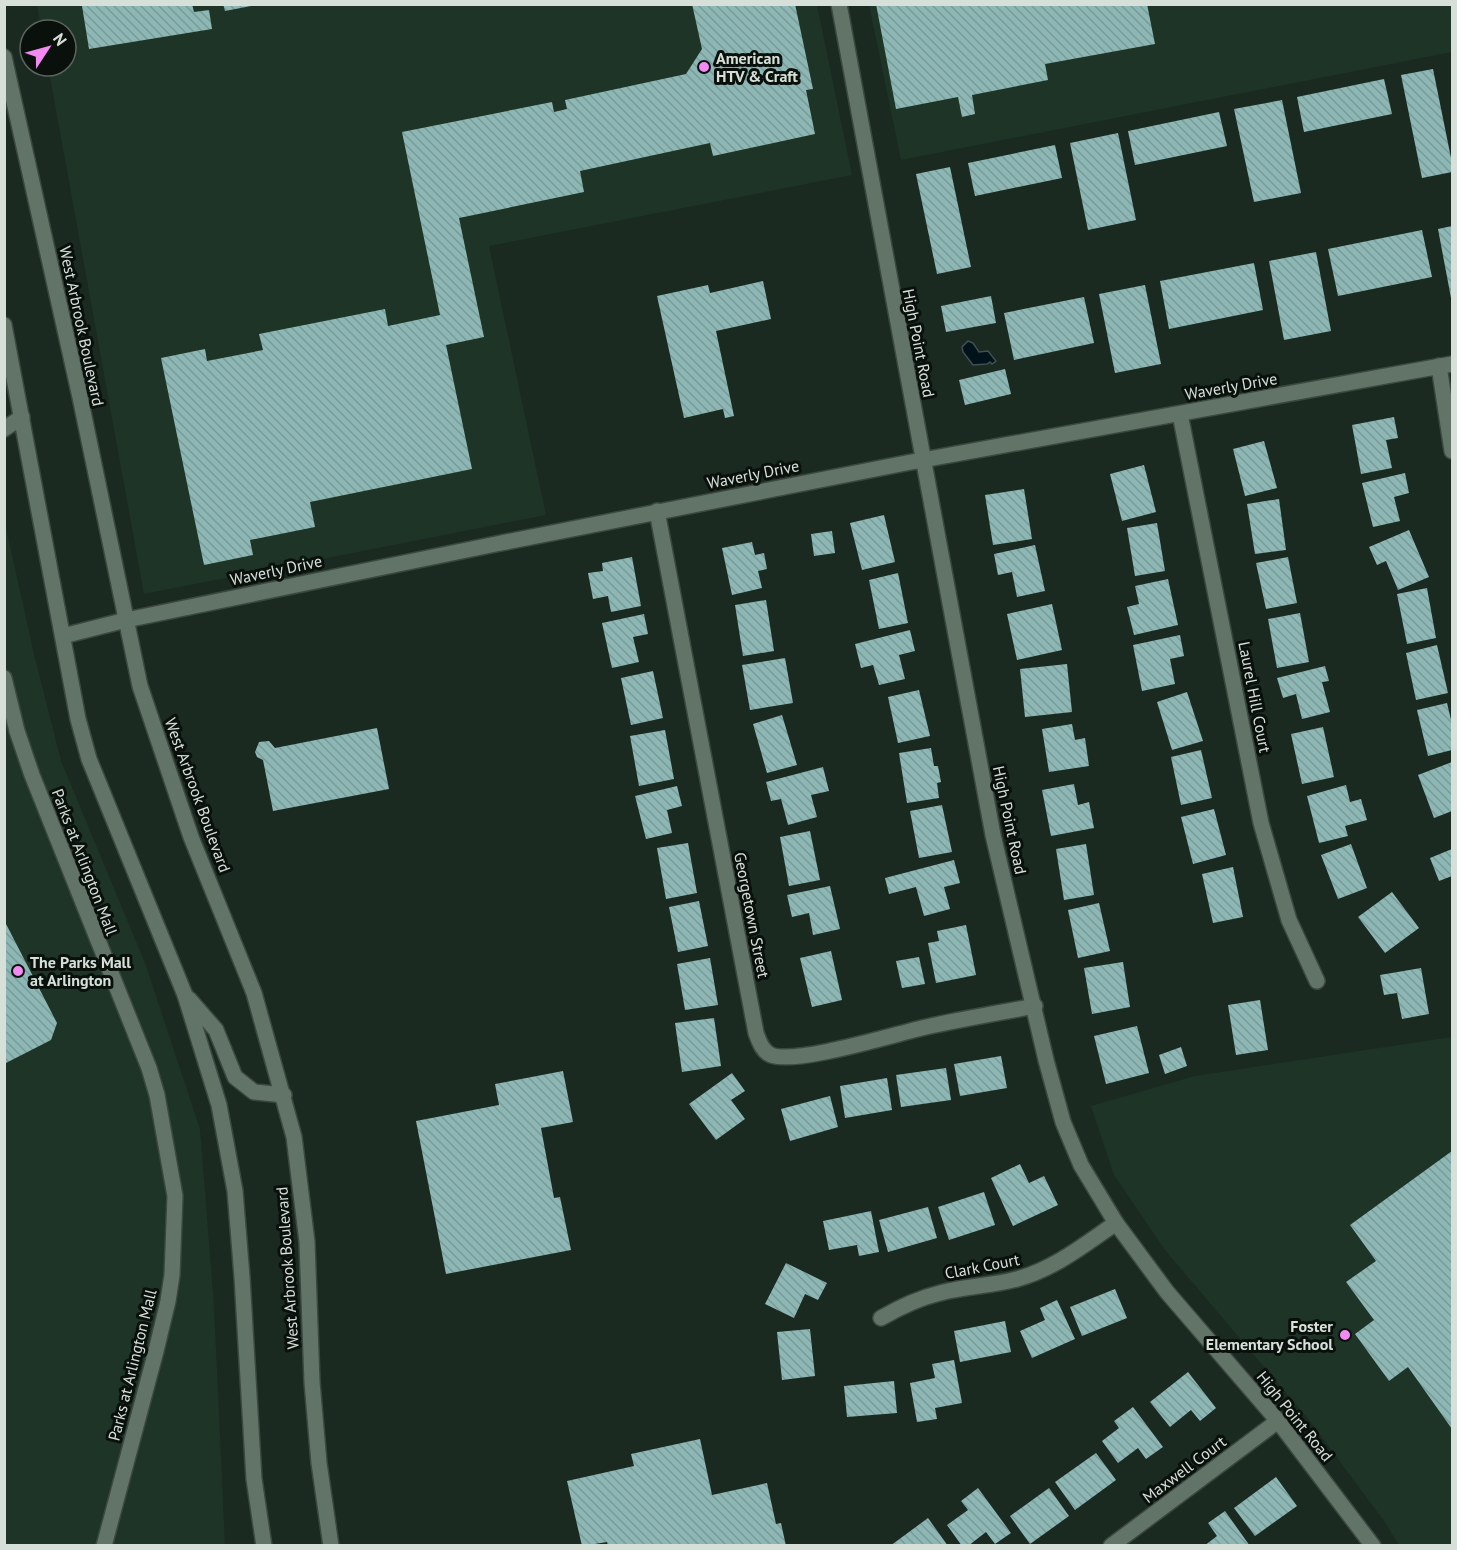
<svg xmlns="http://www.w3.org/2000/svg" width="1457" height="1550" font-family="'PT Sans',sans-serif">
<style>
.built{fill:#1e3426}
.water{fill:#00121a;stroke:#405053;stroke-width:1.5}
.building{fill:url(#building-back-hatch)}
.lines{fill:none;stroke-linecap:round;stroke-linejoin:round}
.minor-casing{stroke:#3b483f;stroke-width:18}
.minor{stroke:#627468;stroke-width:15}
.poi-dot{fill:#f38af1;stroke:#0a110c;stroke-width:2}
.labels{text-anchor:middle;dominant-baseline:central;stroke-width:6;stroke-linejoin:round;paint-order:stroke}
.poi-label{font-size:16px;font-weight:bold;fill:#d6e0d9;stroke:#0a110c;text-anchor:start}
.street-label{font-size:16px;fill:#d6e0d9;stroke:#0a110c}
</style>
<defs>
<pattern id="building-back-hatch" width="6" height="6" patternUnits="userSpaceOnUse" patternTransform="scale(1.5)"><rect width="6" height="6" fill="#8db7b4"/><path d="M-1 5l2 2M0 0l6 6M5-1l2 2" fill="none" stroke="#7a9a97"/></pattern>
</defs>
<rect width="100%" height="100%" fill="#1a2a20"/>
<g class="built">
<path d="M 37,5 L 817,5 L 852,175 L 489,246 L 546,515 L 144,594 L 48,66 L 66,66 L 66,30 L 41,30 Z"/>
<path d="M 869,5 L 1452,5 L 1452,52 L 901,160 Z"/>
<path d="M 4,519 L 34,654 L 61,761 L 145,963 L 200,1129 L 214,1306 L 225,1545 L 5,1545 Z"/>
<path d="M 1452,1037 L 1452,1545 L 1399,1545 L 1384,1521 L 1309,1420 L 1165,1250 L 1114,1175 L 1091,1106 L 1195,1076 Z"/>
</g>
<path class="water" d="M 968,341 L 973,343 L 979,352 L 988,351 L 996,361 L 992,364 L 990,362 L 987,364 L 973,365 L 963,352 L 962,347 Z"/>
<g class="building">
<path d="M 89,4 L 192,4 L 194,12 L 209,10 L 212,29 L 89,49 L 82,6 Z"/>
<path d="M 223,4 L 251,4 L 251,6 L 225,11 Z"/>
<path d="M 692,4 L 795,4 L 813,89 L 806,90 L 815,134 L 713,156 L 710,143 L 580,171 L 584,192 L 459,218 L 484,337 L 446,345 L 472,469 L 310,502 L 315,527 L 250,540 L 253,555 L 204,565 L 161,358 L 205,349 L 207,361 L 263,350 L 259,334 L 385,309 L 388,326 L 440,315 L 402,132 L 552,102 L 554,112 L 567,109 L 565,100 L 686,74 L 702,49 Z"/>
<path d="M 876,4 L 1147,4 L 1155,44 L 1045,64 L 1048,80 L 972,95 L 975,114 L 962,117 L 958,97 L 896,109 Z"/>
<path d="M 1433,69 L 1452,163 L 1452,172 L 1422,178 L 1401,75 Z"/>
<path d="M 1384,79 L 1392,114 L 1304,132 L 1297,97 Z"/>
<path d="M 1282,100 L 1301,193 L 1254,202 L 1234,109 Z"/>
<path d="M 1219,112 L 1227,146 L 1135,165 L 1128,131 Z"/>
<path d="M 1118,133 L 1136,220 L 1088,230 L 1070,143 Z"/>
<path d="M 1055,145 L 1062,178 L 975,196 L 968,163 Z"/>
<path d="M 950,167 L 971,267 L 937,274 L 916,174 Z"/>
<path d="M 1452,226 L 1452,298 L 1451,298 L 1438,229 Z"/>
<path d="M 1422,230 L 1432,277 L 1338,296 L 1328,249 Z"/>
<path d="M 1316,252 L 1331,331 L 1284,340 L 1269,261 Z"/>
<path d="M 1254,263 L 1263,310 L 1169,329 L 1160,281 Z"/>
<path d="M 763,281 L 771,319 L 716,331 L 734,416 L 725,418 L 723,409 L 684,418 L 657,296 L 708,285 L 710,293 Z"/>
<path d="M 1145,285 L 1161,364 L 1115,373 L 1099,294 Z"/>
<path d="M 991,296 L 996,323 L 946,332 L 941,306 Z"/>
<path d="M 1084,297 L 1094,343 L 1014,360 L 1004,313 Z"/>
<path d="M 1005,369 L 1011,394 L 965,405 L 959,380 Z"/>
<path d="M 1394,417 L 1398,438 L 1386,440 L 1392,468 L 1361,474 L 1352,425 Z"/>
<path d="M 1264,441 L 1277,488 L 1245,496 L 1233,449 Z"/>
<path d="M 1144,465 L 1156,512 L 1122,521 L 1110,474 Z"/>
<path d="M 1405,473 L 1409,493 L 1394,497 L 1400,521 L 1373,527 L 1362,483 Z"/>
<path d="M 1024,489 L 1032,539 L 993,545 L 985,495 Z"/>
<path d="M 1279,499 L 1286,550 L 1255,554 L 1247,504 Z"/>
<path d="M 884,515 L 895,562 L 862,570 L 850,523 Z"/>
<path d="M 1157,523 L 1165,571 L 1135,576 L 1127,528 Z"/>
<path d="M 1409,530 L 1429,577 L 1398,590 L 1386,561 L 1377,565 L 1369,547 Z"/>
<path d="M 832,531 L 835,553 L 814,556 L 811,534 Z"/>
<path d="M 752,542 L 755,555 L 764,553 L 767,569 L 758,571 L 762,588 L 732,595 L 722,548 Z"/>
<path d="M 1035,545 L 1045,591 L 1017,597 L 1012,572 L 998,575 L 994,554 Z"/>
<path d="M 632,557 L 641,606 L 611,612 L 608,596 L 593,599 L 588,573 L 603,571 L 602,563 Z"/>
<path d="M 1288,557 L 1297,603 L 1266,609 L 1256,563 Z"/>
<path d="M 898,573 L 908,623 L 879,629 L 869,580 Z"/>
<path d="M 1168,579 L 1178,625 L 1134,635 L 1127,607 L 1139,604 L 1135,586 Z"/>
<path d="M 1427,588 L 1436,638 L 1407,644 L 1397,594 Z"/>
<path d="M 766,600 L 774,651 L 743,656 L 735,605 Z"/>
<path d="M 1052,604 L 1062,650 L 1017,660 L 1007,614 Z"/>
<path d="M 1300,613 L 1309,662 L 1277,668 L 1268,619 Z"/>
<path d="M 644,614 L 648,634 L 633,637 L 639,662 L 612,668 L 602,623 Z"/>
<path d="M 910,630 L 915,651 L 899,655 L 905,679 L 879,685 L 873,665 L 861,668 L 855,644 Z"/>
<path d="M 1180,635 L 1184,656 L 1170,659 L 1175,684 L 1142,691 L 1133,645 Z"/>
<path d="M 1437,645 L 1448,693 L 1416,700 L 1406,653 Z"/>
<path d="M 785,658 L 793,703 L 750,710 L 742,665 Z"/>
<path d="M 1067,664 L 1072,712 L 1025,717 L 1020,669 Z"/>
<path d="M 1325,666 L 1329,681 L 1322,682 L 1330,712 L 1302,719 L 1296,694 L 1283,698 L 1277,678 Z"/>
<path d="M 653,671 L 663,718 L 631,725 L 621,678 Z"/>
<path d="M 919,690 L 930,736 L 898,743 L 888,697 Z"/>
<path d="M 1187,692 L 1203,741 L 1172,750 L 1157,702 Z"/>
<path d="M 1447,703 L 1452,724 L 1452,750 L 1428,756 L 1417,710 Z"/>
<path d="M 782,715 L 797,765 L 767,773 L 753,724 Z"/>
<path d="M 1072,724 L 1075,740 L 1085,738 L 1089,766 L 1049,772 L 1042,729 Z"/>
<path d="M 1323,727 L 1334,777 L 1302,784 L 1291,734 Z"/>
<path d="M 377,728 L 389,789 L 273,811 L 263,760 L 257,757 L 255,752 L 259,742 L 269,741 L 275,748 Z"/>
<path d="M 665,730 L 674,779 L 639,786 L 630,736 Z"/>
<path d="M 931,748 L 934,766 L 938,766 L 941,782 L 937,783 L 939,798 L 907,803 L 899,753 Z"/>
<path d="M 1201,750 L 1212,798 L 1181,805 L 1171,757 Z"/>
<path d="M 1452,762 L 1452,811 L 1434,818 L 1418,775 Z"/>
<path d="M 823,767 L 829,791 L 811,795 L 817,817 L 788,825 L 781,799 L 771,801 L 766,782 Z"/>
<path d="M 1074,784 L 1078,805 L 1089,802 L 1094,828 L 1051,836 L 1042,790 Z"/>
<path d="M 1346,785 L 1350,802 L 1361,799 L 1367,820 L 1345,826 L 1348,836 L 1319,843 L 1307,796 Z"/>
<path d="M 677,786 L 682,806 L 667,810 L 672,833 L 646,839 L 635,796 Z"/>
<path d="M 942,805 L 952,852 L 919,858 L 910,811 Z"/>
<path d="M 1214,809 L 1226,855 L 1193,864 L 1181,817 Z"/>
<path d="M 810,831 L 820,880 L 789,886 L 780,837 Z"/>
<path d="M 688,843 L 697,893 L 666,899 L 657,848 Z"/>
<path d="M 1086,844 L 1094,895 L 1064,900 L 1056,849 Z"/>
<path d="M 1351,844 L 1367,888 L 1338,899 L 1321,855 Z"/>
<path d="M 1452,849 L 1452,876 L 1439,881 L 1430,858 Z"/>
<path d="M 954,860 L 960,883 L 944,887 L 950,909 L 924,916 L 916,887 L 889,894 L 885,878 Z"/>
<path d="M 1233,867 L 1243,917 L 1213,923 L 1202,874 Z"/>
<path d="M 830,886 L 840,929 L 813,935 L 809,913 L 792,917 L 787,895 Z"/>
<path d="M 1392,892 L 1419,928 L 1385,953 L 1358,917 Z"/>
<path d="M 699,901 L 708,946 L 678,952 L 669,907 Z"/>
<path d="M 1099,903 L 1110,951 L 1078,958 L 1068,910 Z"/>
<path d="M 4,920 L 57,1023 L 51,1040 L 4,1064 Z"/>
<path d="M 966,925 L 976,975 L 936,983 L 928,943 L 939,941 L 937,931 Z"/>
<path d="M 831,951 L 842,1000 L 812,1007 L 800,958 Z"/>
<path d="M 919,957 L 925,984 L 902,988 L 896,961 Z"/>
<path d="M 710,958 L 718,1005 L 685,1010 L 677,964 Z"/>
<path d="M 1123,962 L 1130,1007 L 1092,1014 L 1084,968 Z"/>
<path d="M 1421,968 L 1429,1014 L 1402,1019 L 1397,993 L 1384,995 L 1380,975 Z"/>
<path d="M 1260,1000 L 1268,1050 L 1236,1055 L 1228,1005 Z"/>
<path d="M 714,1018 L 721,1066 L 682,1072 L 675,1023 Z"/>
<path d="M 1137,1026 L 1149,1073 L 1106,1084 L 1094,1036 Z"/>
<path d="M 1181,1047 L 1187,1066 L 1165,1074 L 1159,1055 Z"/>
<path d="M 1001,1056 L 1007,1088 L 960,1096 L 954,1064 Z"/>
<path d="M 946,1068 L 951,1100 L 901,1107 L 896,1075 Z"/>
<path d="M 563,1071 L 573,1122 L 541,1128 L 554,1198 L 560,1197 L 571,1250 L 446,1274 L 416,1121 L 499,1105 L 495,1084 Z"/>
<path d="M 732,1073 L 745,1091 L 731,1100 L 745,1119 L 716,1140 L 689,1104 Z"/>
<path d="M 887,1078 L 892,1110 L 845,1118 L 840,1086 Z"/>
<path d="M 830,1096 L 838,1127 L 790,1141 L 781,1109 Z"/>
<path d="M 1452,1151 L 1452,1429 L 1408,1367 L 1389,1381 L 1355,1334 L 1374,1320 L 1346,1282 L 1376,1261 L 1350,1225 Z"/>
<path d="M 1020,1164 L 1029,1183 L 1044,1176 L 1058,1205 L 1013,1226 L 991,1178 Z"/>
<path d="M 984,1192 L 995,1225 L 949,1240 L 938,1207 Z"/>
<path d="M 928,1207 L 937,1238 L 888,1252 L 879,1220 Z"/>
<path d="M 871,1211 L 879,1252 L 859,1256 L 857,1245 L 829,1250 L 823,1221 Z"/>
<path d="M 786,1263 L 827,1283 L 818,1300 L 805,1294 L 794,1318 L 765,1304 Z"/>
<path d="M 1115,1289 L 1127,1318 L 1082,1336 L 1070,1307 Z"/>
<path d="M 1057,1300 L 1075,1339 L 1032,1358 L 1020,1331 L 1045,1320 L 1040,1308 Z"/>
<path d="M 1005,1321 L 1011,1352 L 960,1362 L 954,1331 Z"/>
<path d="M 810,1329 L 815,1376 L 782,1380 L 777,1332 Z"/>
<path d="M 954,1360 L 962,1403 L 935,1408 L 937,1419 L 917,1422 L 910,1383 L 935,1378 L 932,1364 Z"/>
<path d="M 1188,1372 L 1216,1408 L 1200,1421 L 1191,1410 L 1170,1427 L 1150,1402 Z"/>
<path d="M 894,1381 L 897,1413 L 847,1417 L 844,1386 Z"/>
<path d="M 1133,1407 L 1163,1447 L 1146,1459 L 1138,1448 L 1118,1463 L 1102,1441 L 1119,1428 L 1114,1421 Z"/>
<path d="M 700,1439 L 712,1495 L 767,1483 L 776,1524 L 781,1523 L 786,1546 L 608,1546 L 607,1542 L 582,1546 L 567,1481 L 634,1466 L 631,1454 Z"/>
<path d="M 1096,1453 L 1116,1480 L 1075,1510 L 1055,1482 Z"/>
<path d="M 1276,1477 L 1297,1506 L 1255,1536 L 1234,1508 Z"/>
<path d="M 978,1488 L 1011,1533 L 995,1544 L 986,1532 L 968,1546 L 962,1546 L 947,1525 L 968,1510 L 961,1501 Z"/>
<path d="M 1049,1488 L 1069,1516 L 1030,1544 L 1010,1516 Z"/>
<path d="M 1225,1511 L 1250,1546 L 1204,1546 L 1217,1536 L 1208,1523 Z"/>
<path d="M 928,1518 L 948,1546 L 890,1546 Z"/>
</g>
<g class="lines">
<g class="minor-casing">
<g id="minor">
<path d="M 839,4 L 993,835 L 1046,1060 L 1063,1122 L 1081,1165 L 1116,1223 L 1167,1292 L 1278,1421 L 1373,1546"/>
<path d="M 4,57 L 80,397 L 140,686 L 191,837 L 254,993 L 294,1137 L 307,1242 L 312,1382 L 319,1463 L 331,1546"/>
<path d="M 4,325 L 78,719 L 89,759 L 185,995 L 219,1105 L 235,1191 L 242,1277 L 254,1479 L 264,1546"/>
<path d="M 1439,366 L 1452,451"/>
<path d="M 1180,414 L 1261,823 L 1289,920 L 1317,981"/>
<path d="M 4,429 L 22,417"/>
<path d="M 657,511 L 756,1033 C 759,1041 762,1051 771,1055 C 796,1065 895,1034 926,1027 C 962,1019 998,1013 1035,1006"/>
<path d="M 63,636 L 126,620 L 496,544 L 906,463 L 1452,364"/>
<path d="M 4,678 L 17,731 L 32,775 L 149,1068 L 157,1095 L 175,1196 L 172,1275 L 168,1301 L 156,1351 L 104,1546"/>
<path d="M 189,999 L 216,1030 L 235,1077 L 254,1092 L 284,1095"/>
<path d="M 881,1318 C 900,1307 919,1298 940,1293 C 965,1286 992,1286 1017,1279 C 1054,1269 1084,1245 1116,1223"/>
<path d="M 1111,1546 L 1278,1421"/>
</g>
</g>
<use href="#minor" class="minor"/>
</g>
<g class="poi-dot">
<circle cx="704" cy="67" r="6"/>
<circle cx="18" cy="971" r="6"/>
<circle cx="1345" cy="1335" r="6"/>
</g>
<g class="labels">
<g class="poi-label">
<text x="716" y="58">American<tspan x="716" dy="18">HTV &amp; Craft</tspan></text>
<text x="30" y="962">The Parks Mall<tspan x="30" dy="18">at Arlington</tspan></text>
<text x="1333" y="1326" text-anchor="end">Foster<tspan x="1333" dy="18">Elementary School</tspan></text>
</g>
<g class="street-label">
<text transform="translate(82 326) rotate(78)">West Arbrook Boulevard</text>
<text transform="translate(919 343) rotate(79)">High Point Road</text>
<text transform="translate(1231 386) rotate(-10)">Waverly Drive</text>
<text transform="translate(753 474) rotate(-11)">Waverly Drive</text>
<text transform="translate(276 570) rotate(-12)">Waverly Drive</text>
<text transform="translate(1255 697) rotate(79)">Laurel Hill Court</text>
<text transform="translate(198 795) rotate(70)">West Arbrook Boulevard</text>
<text transform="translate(1010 820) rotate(78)">High Point Road</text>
<text transform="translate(85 862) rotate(69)">Parks at Arlington Mall</text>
<text transform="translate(752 915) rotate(79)">Georgetown Street</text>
<text transform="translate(982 1266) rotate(-11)">Clark Court</text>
<text transform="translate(287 1268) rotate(-94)">West Arbrook Boulevard</text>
<text transform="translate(132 1365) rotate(-76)">Parks at Arlington Mall</text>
<text transform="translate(1295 1416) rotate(51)">High Point Road</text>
<text transform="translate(1184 1469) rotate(-37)">Maxwell Court</text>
</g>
</g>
<rect width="1457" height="1550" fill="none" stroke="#d6e0d9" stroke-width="12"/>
<g transform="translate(48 48) rotate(54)"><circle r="28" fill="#0a110c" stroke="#5c645e" stroke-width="1.5"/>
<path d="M0-4.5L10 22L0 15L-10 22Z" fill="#f38af1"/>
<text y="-9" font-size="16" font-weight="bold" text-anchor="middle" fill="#d6e0d9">N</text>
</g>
</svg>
